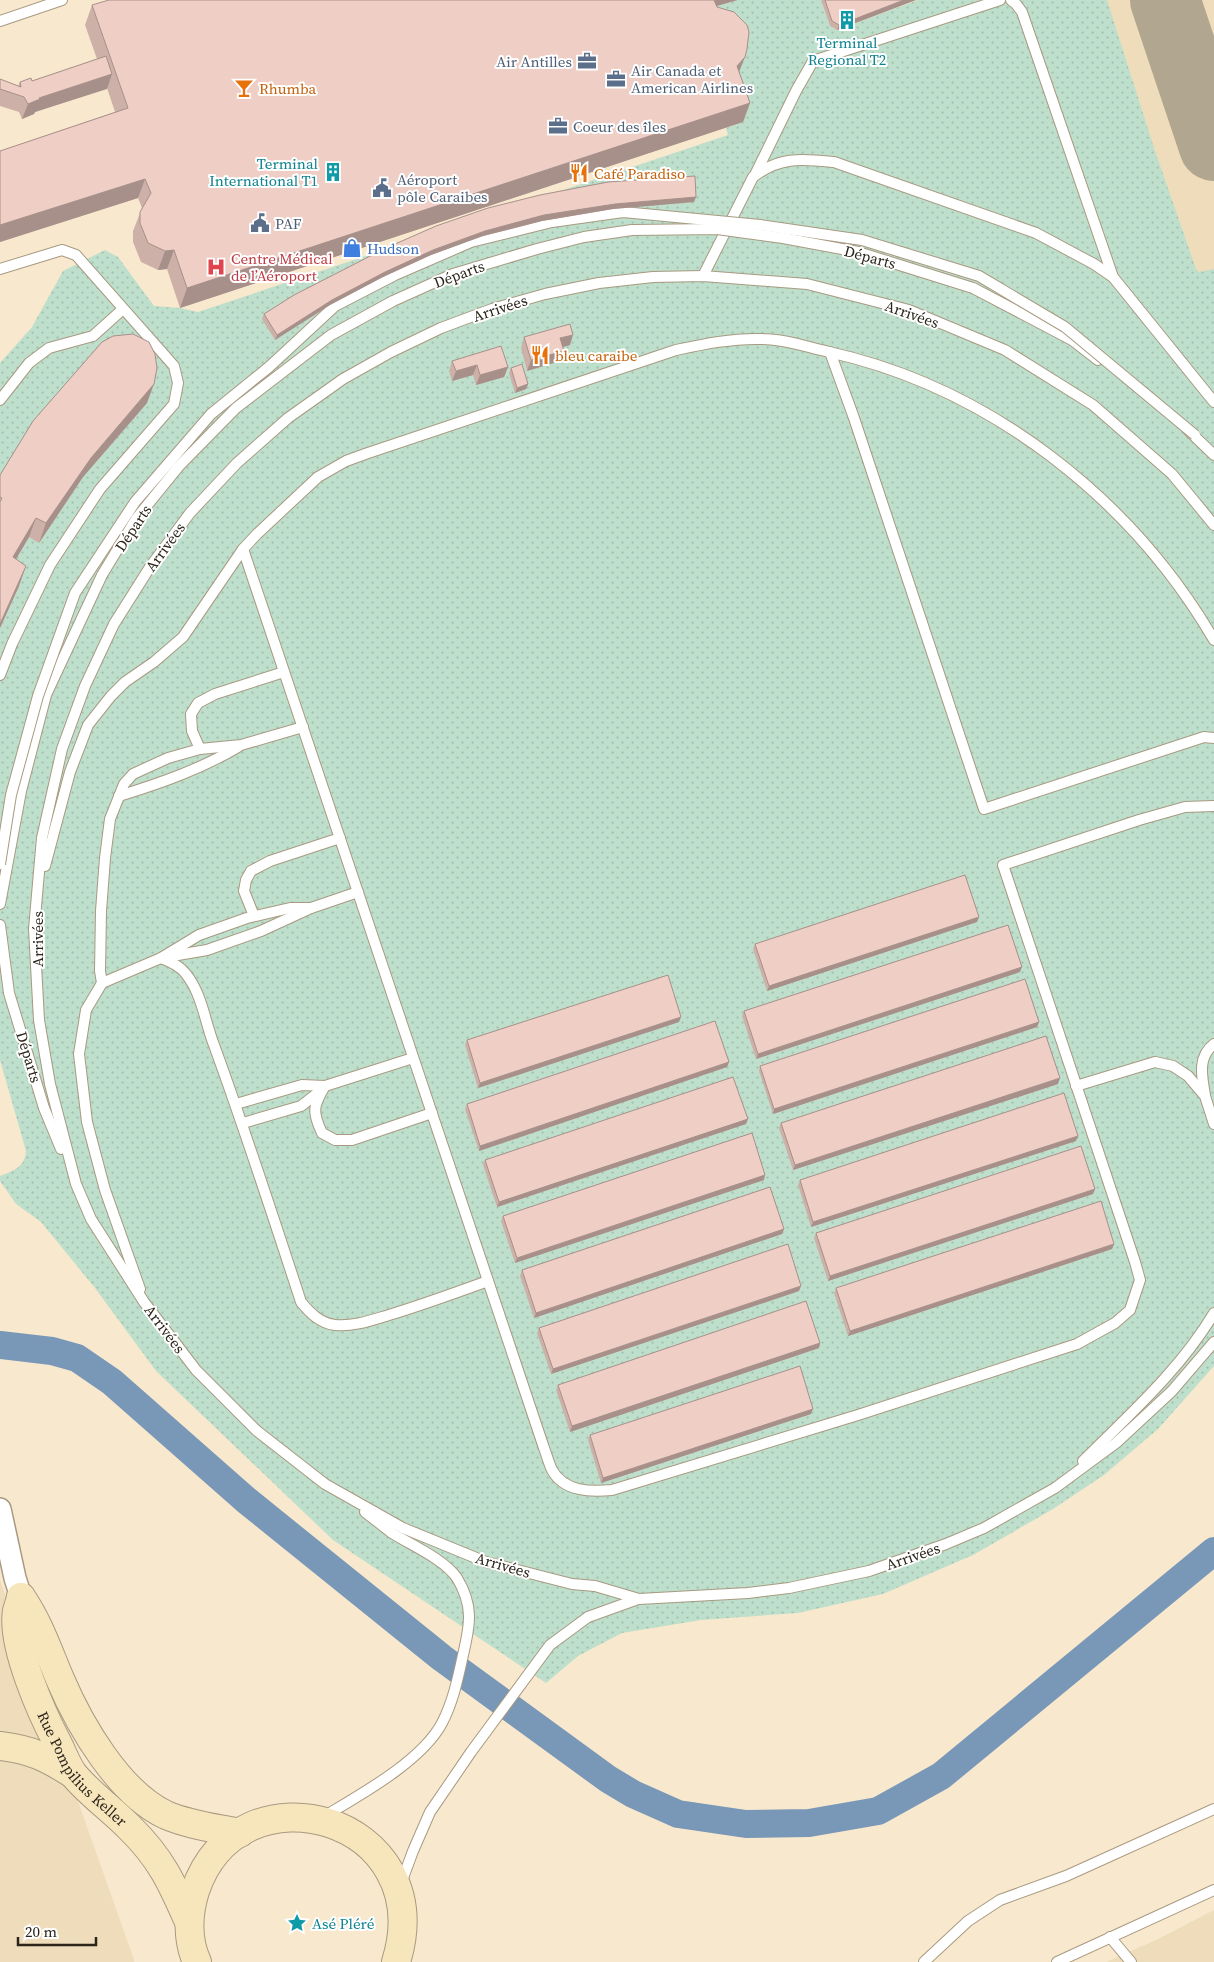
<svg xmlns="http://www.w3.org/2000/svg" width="1214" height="1962" font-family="'Source Serif 4',serif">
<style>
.built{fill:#efdcba}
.grass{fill:url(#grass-dots)}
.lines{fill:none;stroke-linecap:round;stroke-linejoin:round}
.canal{stroke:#7997b7;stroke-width:28}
.taxiway{stroke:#b1a690;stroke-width:70}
.lane-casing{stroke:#a89a81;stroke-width:12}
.street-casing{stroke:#a89a81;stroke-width:24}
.secondary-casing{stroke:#a89a81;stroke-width:30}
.lane{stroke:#fff;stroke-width:10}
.street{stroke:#fff;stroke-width:21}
.secondary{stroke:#f7e5bc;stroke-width:28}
.lane-bridge-casing{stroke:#a89a81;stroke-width:12;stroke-linecap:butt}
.lane-bridge{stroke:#fff;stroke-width:10}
.wall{fill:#cdb1a9}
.shaded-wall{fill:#a7908a}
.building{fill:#eecec5;stroke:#a7908a}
.labels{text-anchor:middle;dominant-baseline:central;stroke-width:4;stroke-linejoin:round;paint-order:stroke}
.culture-label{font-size:15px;fill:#0d838f;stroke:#fff}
.service-label{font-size:15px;fill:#4e5e75;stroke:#fff;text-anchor:start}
.food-label{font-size:15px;fill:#c56008;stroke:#fff;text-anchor:start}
.shop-label{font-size:15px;fill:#366cbe;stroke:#fff;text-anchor:start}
.street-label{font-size:15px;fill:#2b251b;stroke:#fff}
.health-label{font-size:15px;fill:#be3a42;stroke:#fff;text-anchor:start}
</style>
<defs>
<pattern id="grass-dots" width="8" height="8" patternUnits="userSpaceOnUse" patternTransform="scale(1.25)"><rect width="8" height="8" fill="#bedfcc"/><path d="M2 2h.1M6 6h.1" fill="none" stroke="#a3bfaf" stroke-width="1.8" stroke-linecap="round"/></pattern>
</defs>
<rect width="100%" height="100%" fill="#f8e9ce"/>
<g class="built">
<path d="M 1046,0 L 1214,0 L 1214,323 Z"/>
<path d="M 0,1580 L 134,1960 L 134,1962 L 0,1962 Z"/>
<path d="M 1214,1910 L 1214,1962 L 1106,1962 L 1156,1940 Z"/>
</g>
<path class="grass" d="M 738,0 L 821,0 L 830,26 L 837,30 L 918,0 L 1107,0 L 1155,151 L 1196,269 L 1199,272 L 1214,269 L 1214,1366 L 1158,1429 L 1104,1475 L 1053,1509 L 973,1555 L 883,1594 L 798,1613 L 701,1620 L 622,1633 L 578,1656 L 546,1683 L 333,1540 L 156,1371 L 95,1288 L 41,1222 L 16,1204 L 0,1181 L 0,1176 C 13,1171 25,1167 26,1151 L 0,1060 L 0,363 L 32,327 L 63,271 L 105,250 L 118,257 L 154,306 L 180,308 L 198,312 L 728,135 L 726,128 L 743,122 L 703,10 Z"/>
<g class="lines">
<path class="canal" d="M 0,1345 L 52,1351 L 77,1358 L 112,1382 L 246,1500 L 442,1658 L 608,1779 L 633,1794 L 678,1814 L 746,1824 L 809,1823 L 878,1811 L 941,1776 L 1214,1551"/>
<path class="taxiway" d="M 1165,0 L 1214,146"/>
<g class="lane-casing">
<g id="lane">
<path d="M 1011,0 L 1016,4 L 1022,12 L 1113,277"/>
<path d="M 0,21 L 62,0"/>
<path d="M 755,175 L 796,91 L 813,61 L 1000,0"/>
<path d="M 0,269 L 62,250 L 76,255 L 174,366 L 178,383 L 174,404 L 100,489 L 50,565 L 12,644 L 0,675"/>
<path d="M 703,276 L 753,177 C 780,156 802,159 834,162 L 1036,233 L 1094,264 L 1113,277 L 1214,402"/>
<path d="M 973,288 L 1072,340 L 1098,360"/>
<path d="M 830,352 L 854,418 L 984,809 L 1204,737 L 1214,738"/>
<path d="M 0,400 L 29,363 L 49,348 L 93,336 L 123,309"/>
<path d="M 1188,430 L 1214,455"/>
<path d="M 1214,525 L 1172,474 L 1093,405 L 1005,350 L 909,310 L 807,284 L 703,276 L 653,277 L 599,283 L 545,294 L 492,309 L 441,328 L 391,352 L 343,379 L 288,418 L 237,463 L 190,513 L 150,567 L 114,624 L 85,686 L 62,749 L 42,838 L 34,929 L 39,1020 L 50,1084 L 76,1184 L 91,1219 L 144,1302 L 196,1370 L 257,1431 L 325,1484 L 403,1528 L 486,1562 L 572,1584 L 595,1586 L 639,1599 L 748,1593 L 789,1588 L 869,1571 L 946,1544 L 984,1528 L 1055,1488 L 1116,1443 L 1172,1391 L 1214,1342"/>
<path d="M 243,549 L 544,1448 C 547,1456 549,1464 552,1470 C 564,1492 591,1492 612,1490 L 858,1415 L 1077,1344 L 1115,1323 L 1130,1310 L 1140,1280 L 1135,1262 L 1003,865 L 1139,820 L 1185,807 L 1214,806"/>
<path d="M 200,749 L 192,731 L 191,714 L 198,703 L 215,694 L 284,672"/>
<path d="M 119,796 C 161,783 201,769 238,747"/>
<path d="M 45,866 L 70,772 L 88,725 L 111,696 L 125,682 L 154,662 L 183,637 L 243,549 L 257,534 L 318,477 L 346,461 L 368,453 L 676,350 C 704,344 733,338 762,339 C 784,339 807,347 829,352 C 990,388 1131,498 1214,640"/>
<path d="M 0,904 L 21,791 L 46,695 L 102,575"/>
<path d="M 254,916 L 244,891 L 246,880 L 251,871 L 270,861 L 340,838"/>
<path d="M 0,925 L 9,993 L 44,1108 L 61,1149"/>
<path d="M 166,957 L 207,950 L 261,931 L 311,908 L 358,892"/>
<path d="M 161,958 C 170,962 179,965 186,974 C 202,994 205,1022 214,1045 C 245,1130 273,1216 301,1302 C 310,1313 320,1323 335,1325 C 353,1327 372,1320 389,1315 C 422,1305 455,1293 488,1281"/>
<path d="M 102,983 L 100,971 L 101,911 L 105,858 L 110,819 L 124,784 L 133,774 L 168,758 L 200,749 L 241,745 L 303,727"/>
<path d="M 325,1086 C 313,1106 312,1112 322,1133 L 335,1140 L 352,1140 L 432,1113"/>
<path d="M 1076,1086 L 1155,1062 L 1173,1066 L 1188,1076 L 1205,1096 L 1214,1124"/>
<path d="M 1205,1095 C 1202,1077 1197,1057 1214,1044"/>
<path d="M 236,1104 L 302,1085 L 325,1086 L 413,1058"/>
<path d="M 243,1123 L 301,1106 L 319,1092"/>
<path d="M 140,1289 L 105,1190 L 87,1122 L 79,1054 L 86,1010 L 102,983 L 161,958 L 199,935 L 247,918 L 290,908 L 311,908"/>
<path d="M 1083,1461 C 1130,1414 1180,1370 1214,1313"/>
<path d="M 323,1817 C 360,1795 422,1761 442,1723 C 453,1702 458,1678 463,1655 C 470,1625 474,1606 457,1578 C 444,1559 411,1545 392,1533 C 383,1526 374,1519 365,1512"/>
<path d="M 400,1886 L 413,1851 L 430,1812 L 471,1752 L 550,1645 L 588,1617 L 638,1599"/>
<path d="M 1110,1937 L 1131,1962"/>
<path d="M 924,1962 L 968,1921 L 1000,1900 L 1066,1876 L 1214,1809"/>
<path d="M 1057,1962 L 1214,1890"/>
</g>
</g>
<g class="street-casing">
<path id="street" d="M 0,1509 L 15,1578 L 21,1597"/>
</g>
<g class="secondary-casing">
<g id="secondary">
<path id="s1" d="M 21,1597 C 20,1602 18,1607 17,1611 C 11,1645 42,1714 58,1744 C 63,1754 67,1766 74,1775 C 90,1794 111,1809 129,1827 C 161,1858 172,1883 189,1922"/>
<path d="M 21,1597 C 39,1623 48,1651 60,1679 C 80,1726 119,1793 166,1815 C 189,1825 216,1828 240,1833"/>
<path d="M 0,1746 C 32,1750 46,1757 73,1774"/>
<path d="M 197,1962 C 187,1940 188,1914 195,1891 C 239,1759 441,1818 396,1962"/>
</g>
</g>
<use href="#lane" class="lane"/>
<use href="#street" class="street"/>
<use href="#secondary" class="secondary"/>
<g class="lane-bridge-casing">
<g id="lane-bridge">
<path d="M 102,575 L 136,519 L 179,466 L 236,408 L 331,335 L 393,301 L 453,274 L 537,249 L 584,237 L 632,230 L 717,229 L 783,238 L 858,252 L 973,288"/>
<path d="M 0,864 L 11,795 L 38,696 L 75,593 L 135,502 L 211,414 L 269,367 L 335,306 L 395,275 L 471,242 L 552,222 L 623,212 L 760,225 L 862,240 L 979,276 L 1065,327 L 1195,435"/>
</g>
</g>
<use href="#lane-bridge" class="lane-bridge"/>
</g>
<g class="wall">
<path d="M 821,0 L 916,0 L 837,30 L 830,26 Z"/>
<path d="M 92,5 L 717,6 L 750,103 L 743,122 L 180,308 L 167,269 L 158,270 L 141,262 L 133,242 L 133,231 L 142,208 L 138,198 L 0,242 L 0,151 L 115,112 L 107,88 L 35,112 L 34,114 L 22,119 L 19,112 L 0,106 L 0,79 L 18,86 L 20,82 L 32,81 L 97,59 L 85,25 Z"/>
<path d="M 695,176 L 694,202 L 613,209 L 542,221 L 483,236 L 431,255 L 383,277 L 330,305 L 275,340 L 262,319 L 264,314 L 386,248 Z"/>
<path d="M 524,337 L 570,345 L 562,347 L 560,361 L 527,371 L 521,348 Z"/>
<path d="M 452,361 L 508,367 L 504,377 L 476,385 L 473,375 L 452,381 L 449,371 Z"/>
<path d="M 511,368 L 528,384 L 526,389 L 515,393 L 509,373 Z"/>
<path d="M 147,403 L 83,477 L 39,543 L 29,537 L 16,559 L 19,586 L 0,628 L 0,475 Z"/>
<path d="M 979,917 L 977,922 L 767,991 L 753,949 L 755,944 Z"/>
<path d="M 1020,972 L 756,1059 L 742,1016 L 744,1011 Z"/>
<path d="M 679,1022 L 478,1088 L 465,1045 L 467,1040 Z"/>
<path d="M 1039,1022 L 1037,1027 L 773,1114 L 759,1071 L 760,1066 Z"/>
<path d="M 729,1062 L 727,1067 L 479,1151 L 465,1109 L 467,1104 Z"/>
<path d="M 1058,1084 L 793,1170 L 779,1128 L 781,1123 Z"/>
<path d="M 748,1119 L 746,1124 L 497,1207 L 483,1165 L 485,1160 Z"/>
<path d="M 1076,1141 L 811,1227 L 798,1185 L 800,1180 Z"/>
<path d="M 764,1180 L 515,1263 L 501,1221 L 503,1216 Z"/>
<path d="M 1095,1189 L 1093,1194 L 828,1281 L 814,1238 L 816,1233 Z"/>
<path d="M 784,1229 L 782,1234 L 534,1318 L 520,1276 L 522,1270 Z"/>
<path d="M 1114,1244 L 1112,1249 L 848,1336 L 834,1293 L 836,1288 Z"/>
<path d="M 799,1291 L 551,1374 L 537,1333 L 539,1328 Z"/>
<path d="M 820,1343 L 819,1348 L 570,1432 L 556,1390 L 558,1385 Z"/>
<path d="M 811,1414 L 601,1483 L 588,1440 L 590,1435 Z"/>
</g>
<g class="shaded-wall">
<path d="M 707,0 L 738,0 L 703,10 Z"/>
<path d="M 904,0 L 916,0 L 837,30 L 839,25 Z"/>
<path d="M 745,57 L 737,77 L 737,66 Z"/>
<path d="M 112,74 L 107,89 L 35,112 L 34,114 L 22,119 L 28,104 L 39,98 Z"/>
<path d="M 750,103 L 743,122 L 180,308 L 187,288 Z"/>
<path d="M 145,179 L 138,198 L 0,242 L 0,225 Z"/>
<path d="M 696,197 L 694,202 L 613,209 L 542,221 L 483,236 L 431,255 L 383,277 L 330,305 L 275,340 L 277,335 L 332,300 L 385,272 L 433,250 L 485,231 L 544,215 L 615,204 Z"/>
<path d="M 174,250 L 167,269 L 158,270 L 165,251 Z"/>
<path d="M 573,335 L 570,345 L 556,349 L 560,338 Z"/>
<path d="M 564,351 L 560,361 L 527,371 L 531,360 Z"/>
<path d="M 477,365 L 473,375 L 452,381 L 456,371 Z"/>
<path d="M 508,367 L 504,377 L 476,385 L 480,375 Z"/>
<path d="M 154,384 L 147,403 L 83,477 L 39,543 L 46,523 L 91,458 Z"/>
<path d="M 528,384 L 526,389 L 515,393 L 517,388 Z"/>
<path d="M 36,518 L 29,537 L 6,576 L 13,557 Z"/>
<path d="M 26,566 L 19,586 L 0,628 L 0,624 Z"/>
<path d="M 979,917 L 977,922 L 767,991 L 769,986 Z"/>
<path d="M 1022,967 L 1020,972 L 756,1059 L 758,1054 Z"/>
<path d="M 681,1017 L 679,1022 L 478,1088 L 480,1083 Z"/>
<path d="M 1039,1022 L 1037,1027 L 773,1114 L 774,1109 Z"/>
<path d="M 729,1062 L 727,1067 L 479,1151 L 480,1146 Z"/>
<path d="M 1060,1078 L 1058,1084 L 793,1170 L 795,1165 Z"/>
<path d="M 748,1119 L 746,1124 L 497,1207 L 499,1202 Z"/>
<path d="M 1078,1136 L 1076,1141 L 811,1227 L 813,1222 Z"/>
<path d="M 765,1175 L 764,1180 L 515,1263 L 517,1258 Z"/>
<path d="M 1095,1189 L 1093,1194 L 828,1281 L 830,1276 Z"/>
<path d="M 784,1229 L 782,1234 L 534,1318 L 536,1313 Z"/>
<path d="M 1114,1244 L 1112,1249 L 848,1336 L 850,1331 Z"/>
<path d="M 801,1286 L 799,1291 L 551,1374 L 553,1369 Z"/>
<path d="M 820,1343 L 819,1348 L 570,1432 L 572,1426 Z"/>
<path d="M 813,1409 L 811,1414 L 601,1483 L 603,1478 Z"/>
</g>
<g class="building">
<path d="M 109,0 L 714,0 L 717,7 L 734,12 L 747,25 L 749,32 L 747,49 L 745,57 L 737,66 L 750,103 L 187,288 L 174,250 L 165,251 L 148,243 L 140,223 L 140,212 L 151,193 L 145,179 L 0,225 L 0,151 L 128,108 L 92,5 Z"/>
<path d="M 825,0 L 904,0 L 839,25 L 832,21 Z"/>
<path d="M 106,56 L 112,74 L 39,98 L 40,99 L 28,104 L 24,97 L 0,89 L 0,79 L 21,87 L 20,82 L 31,78 L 32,81 Z"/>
<path d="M 695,176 L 696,197 L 615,204 L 544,215 L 485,231 L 433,250 L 385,272 L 332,300 L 277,335 L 264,314 L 294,295 L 386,248 L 436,226 L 488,208 L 540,195 L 608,182 Z"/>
<path d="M 570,324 L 573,335 L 560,338 L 564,351 L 531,360 L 524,337 Z"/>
<path d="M 133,334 L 149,342 L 155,354 L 157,368 L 154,384 L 91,458 L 46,523 L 36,518 L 13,557 L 26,566 L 0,624 L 0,502 L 2,498 L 0,497 L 0,475 L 33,421 L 102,342 L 113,336 Z"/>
<path d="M 501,346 L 508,367 L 480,375 L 477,365 L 456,371 L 452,361 Z"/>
<path d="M 522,364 L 528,384 L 517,388 L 511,368 Z"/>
<path d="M 965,875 L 979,917 L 769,986 L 755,944 Z"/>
<path d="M 1008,925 L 1022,967 L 758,1054 L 744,1011 Z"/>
<path d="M 668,975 L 681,1017 L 480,1083 L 467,1040 Z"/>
<path d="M 1025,979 L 1039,1022 L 774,1109 L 760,1066 Z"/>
<path d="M 715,1021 L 729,1062 L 480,1146 L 467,1104 Z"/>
<path d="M 1046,1036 L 1060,1078 L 795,1165 L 781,1123 Z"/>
<path d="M 733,1077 L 748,1119 L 499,1202 L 485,1160 Z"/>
<path d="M 1064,1093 L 1078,1136 L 813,1222 L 800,1180 Z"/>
<path d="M 752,1133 L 765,1175 L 517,1258 L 503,1216 Z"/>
<path d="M 1081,1146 L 1095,1189 L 830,1276 L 816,1233 Z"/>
<path d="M 770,1187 L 784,1229 L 536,1313 L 522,1270 Z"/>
<path d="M 1101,1201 L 1114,1244 L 850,1331 L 836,1288 Z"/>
<path d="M 788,1244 L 801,1286 L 553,1369 L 539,1328 Z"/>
<path d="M 806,1301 L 820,1343 L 572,1426 L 558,1385 Z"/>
<path d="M 800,1366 L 813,1409 L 603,1478 L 590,1435 Z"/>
</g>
<defs>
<g id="building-bare" transform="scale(1.5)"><path d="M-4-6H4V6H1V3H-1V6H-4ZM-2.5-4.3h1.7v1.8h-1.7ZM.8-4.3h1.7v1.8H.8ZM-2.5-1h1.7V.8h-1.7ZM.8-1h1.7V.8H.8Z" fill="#0f9aa8" stroke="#fff" stroke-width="2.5" paint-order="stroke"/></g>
<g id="office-bare" transform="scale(1.5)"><path d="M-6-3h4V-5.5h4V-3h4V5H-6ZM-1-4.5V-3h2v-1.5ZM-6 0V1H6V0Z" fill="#5c6f8a" stroke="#fff" stroke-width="2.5" paint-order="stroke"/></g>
<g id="bar-bare" transform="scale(1.5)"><path d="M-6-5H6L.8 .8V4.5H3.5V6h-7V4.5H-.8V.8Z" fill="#e8710a" stroke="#fff" stroke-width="2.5" paint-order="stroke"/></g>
<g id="restaurant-bare" transform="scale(1.5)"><path d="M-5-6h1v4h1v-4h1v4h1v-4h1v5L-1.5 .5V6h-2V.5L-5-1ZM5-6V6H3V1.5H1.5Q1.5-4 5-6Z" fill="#e8710a" stroke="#fff" stroke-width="2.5" paint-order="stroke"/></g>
<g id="civic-bare" transform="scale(1.5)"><path d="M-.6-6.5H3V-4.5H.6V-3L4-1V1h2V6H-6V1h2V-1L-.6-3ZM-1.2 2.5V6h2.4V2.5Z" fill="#5c6f8a" stroke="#fff" stroke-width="2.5" paint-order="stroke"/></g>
<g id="shop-bare" transform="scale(1.5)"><path d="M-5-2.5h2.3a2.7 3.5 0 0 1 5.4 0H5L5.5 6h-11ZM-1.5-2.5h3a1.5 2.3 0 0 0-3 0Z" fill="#3f7fe0" stroke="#fff" stroke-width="2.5" paint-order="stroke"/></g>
<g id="hospital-bare" transform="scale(1.5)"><path d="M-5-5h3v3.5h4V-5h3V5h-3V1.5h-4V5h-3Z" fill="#e0444e" stroke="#fff" stroke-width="2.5" paint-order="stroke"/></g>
<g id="sight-bare" transform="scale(1.5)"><path d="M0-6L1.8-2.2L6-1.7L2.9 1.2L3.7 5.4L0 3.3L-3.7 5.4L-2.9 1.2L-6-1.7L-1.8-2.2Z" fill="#0f9aa8" stroke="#fff" stroke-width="2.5" paint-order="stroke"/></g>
</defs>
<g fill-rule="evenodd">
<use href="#building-bare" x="847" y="20"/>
<use href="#office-bare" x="587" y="61"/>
<use href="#office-bare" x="616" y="79"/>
<use href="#bar-bare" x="244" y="88"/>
<use href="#office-bare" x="558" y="126"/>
<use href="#building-bare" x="333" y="172"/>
<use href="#restaurant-bare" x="579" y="173"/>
<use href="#civic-bare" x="382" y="188"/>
<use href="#civic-bare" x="260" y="223"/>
<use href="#shop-bare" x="352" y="248"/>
<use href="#hospital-bare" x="216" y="267"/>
<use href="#restaurant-bare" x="540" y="355"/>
<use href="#sight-bare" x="297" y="1923"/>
</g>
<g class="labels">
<g class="culture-label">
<text x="847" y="42">Terminal<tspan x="847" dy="17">Regional T2</tspan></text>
<text x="318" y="163" text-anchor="end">Terminal<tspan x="318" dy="17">International T1</tspan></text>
<text x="312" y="1923" text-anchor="start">Asé Pléré</text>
</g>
<g class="service-label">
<text x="572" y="61" text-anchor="end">Air Antilles</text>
<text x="631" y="70">Air Canada et<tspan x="631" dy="17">American Airlines</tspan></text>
<text x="573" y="126">Coeur des îles</text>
<text x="397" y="179">Aéroport<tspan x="397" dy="17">pôle Caraibes</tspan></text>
<text x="275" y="223">PAF</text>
</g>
<g class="food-label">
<text x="259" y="88">Rhumba</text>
<text x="594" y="173">Café Paradiso</text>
<text x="555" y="355">bleu caraibe</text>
</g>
<g class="shop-label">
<text x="367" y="248">Hudson</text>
</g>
<g class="street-label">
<text transform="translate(870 257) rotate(15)">Départs</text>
<text transform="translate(459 274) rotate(-20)">Départs</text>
<text transform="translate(500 308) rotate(-18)">Arrivées</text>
<text transform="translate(912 314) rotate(19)">Arrivées</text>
<text transform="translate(133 528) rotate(-56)">Départs</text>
<text transform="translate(165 547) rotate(-54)">Arrivées</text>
<text transform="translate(37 939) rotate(-90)">Arrivées</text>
<text transform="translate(29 1057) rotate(73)">Départs</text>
<text transform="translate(165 1329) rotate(53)">Arrivées</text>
<text transform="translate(913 1556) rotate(-19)">Arrivées</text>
<text transform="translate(503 1565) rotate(16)">Arrivées</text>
<text stroke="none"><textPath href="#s1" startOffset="190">Rue Pompilius Keller</textPath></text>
</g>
<g class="health-label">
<text x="231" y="258">Centre Médical<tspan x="231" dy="17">de l’Aéroport</tspan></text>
</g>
</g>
<path d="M18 1937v8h78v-8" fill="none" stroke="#2b251b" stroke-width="2.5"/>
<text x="25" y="1937" font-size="15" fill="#2b251b" stroke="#ffffff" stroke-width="4" paint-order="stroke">20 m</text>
</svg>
